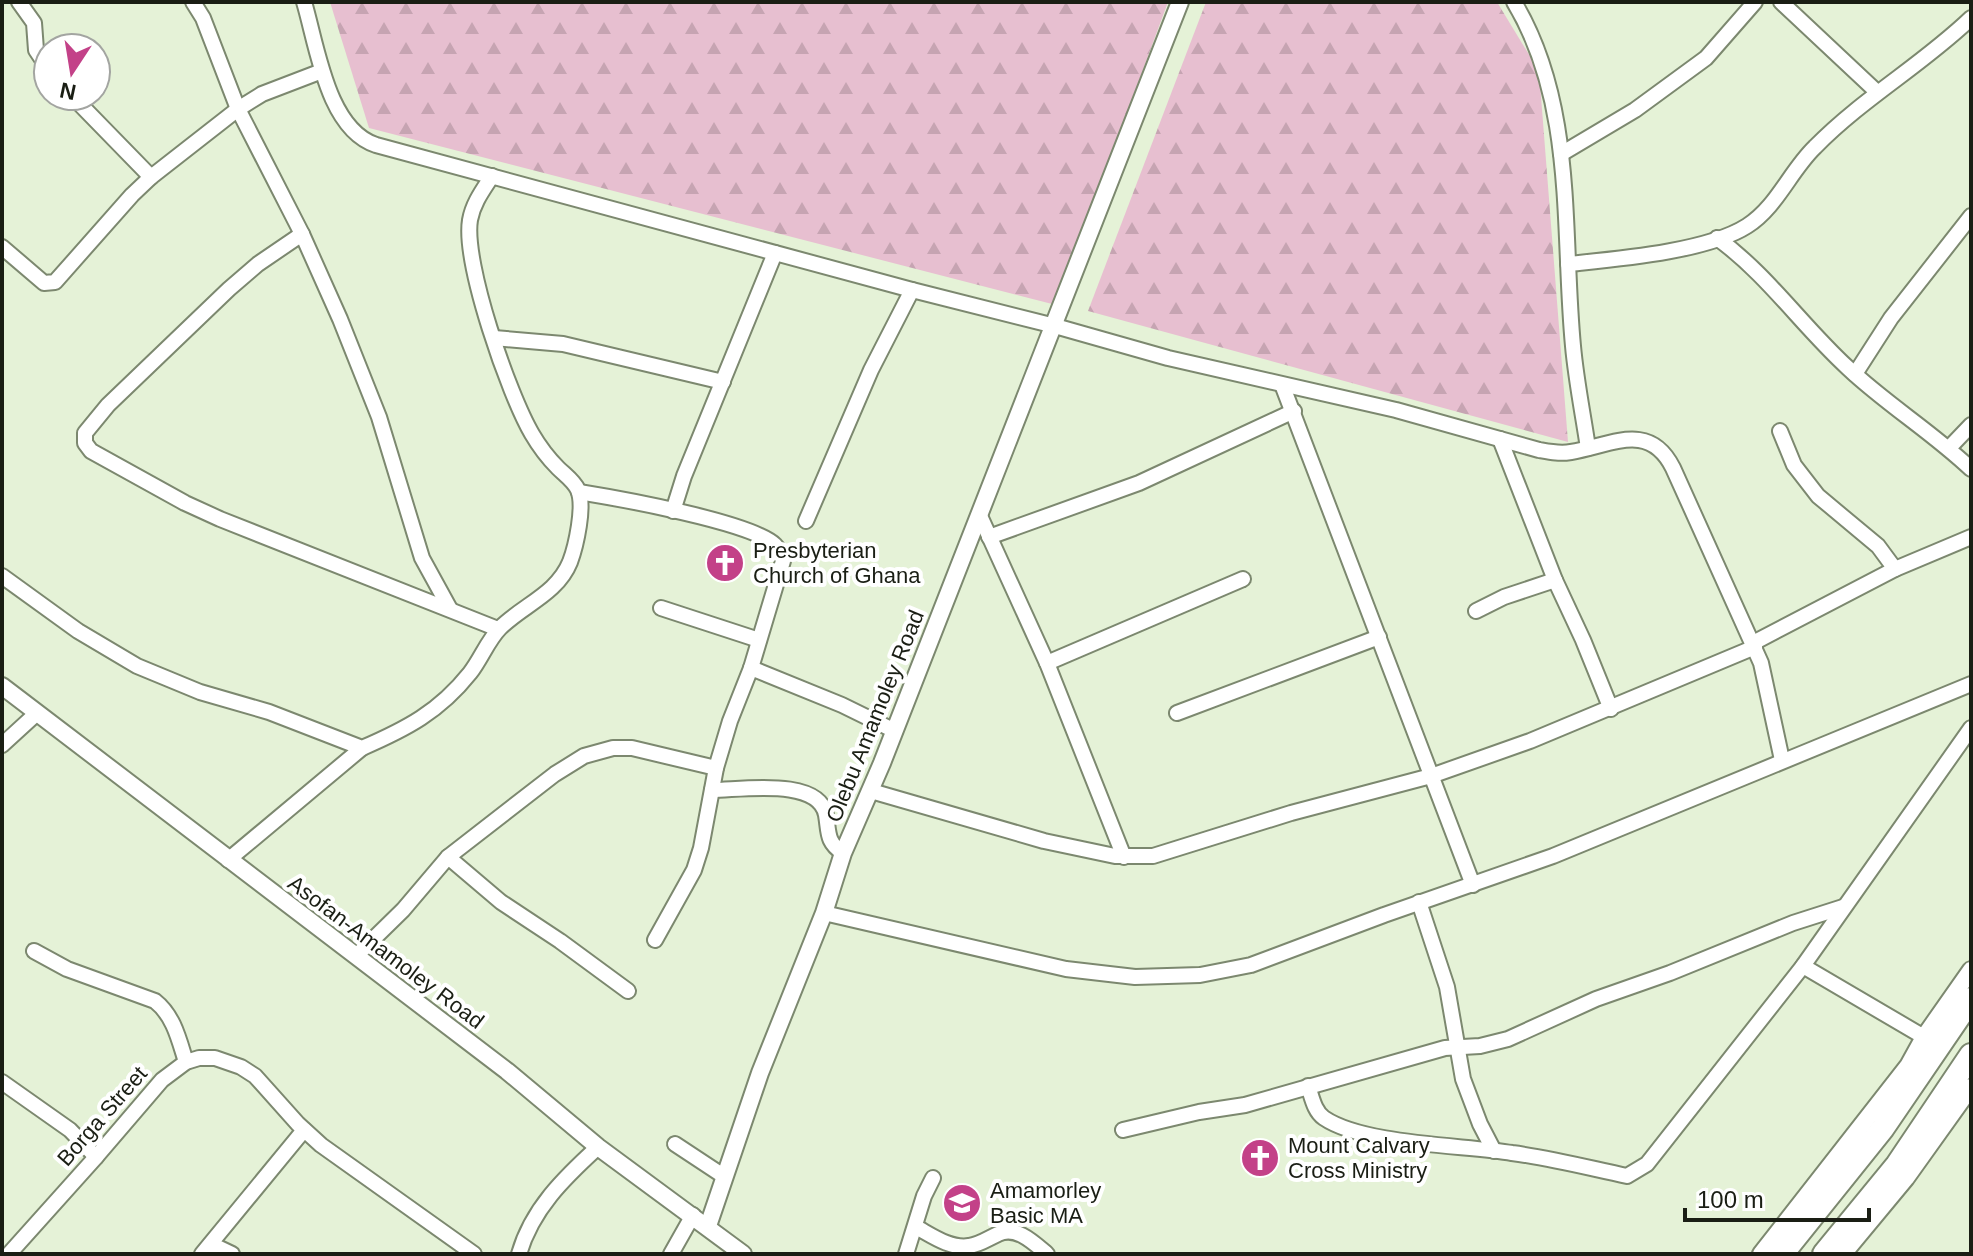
<svg xmlns="http://www.w3.org/2000/svg" width="1973" height="1256" font-family="Helvetica,sans-serif">
<style>
.forest{fill:url(#forest-firs)}
.lines{fill:none;stroke-linecap:round;stroke-linejoin:round}
.minor-casing{stroke:#7c886f;stroke-width:18}
.tertiary-casing{stroke:#7c886f;stroke-width:20}
.primary-casing{stroke:#7c886f;stroke-width:26}
.minor{stroke:#fff;stroke-width:14}
.tertiary{stroke:#fff;stroke-width:16}
.primary{stroke:#fff;stroke-width:22}
.labels{text-anchor:middle;dominant-baseline:central;stroke-width:8;stroke-linejoin:round;paint-order:stroke}
.poi-label{font-size:22px;fill:#1a1e14;stroke:#fff;text-anchor:start}
.street-label{font-size:22px;fill:#1a1e14;stroke:#fff}
</style>
<defs>
<pattern id="forest-firs" width="22" height="20" patternUnits="userSpaceOnUse" patternTransform="scale(2)"><rect width="22" height="20" fill="#e7bfd0"/><path d="M5 1l3.5 6h-7zM16 11l3.5 6h-7z" fill="#c6a4b2"/></pattern>
</defs>
<rect width="100%" height="100%" fill="#e5f2d7"/>
<g class="forest">
<path d="M 330,2 L 1168,2 L 1056,305 L 369,128 Z"/>
<path d="M 1206,2 L 1497,2 L 1539,71 L 1568,442 L 1088,311 Z"/>
</g>
<g class="lines">
<g class="minor-casing">
<g id="minor">
<path d="M 19,2 L 34,23 L 36,50 L 48,68"/>
<path d="M 193,2 L 203,18 L 238,109 L 302,234 L 340,319 L 379,417 L 422,558 L 450,609"/>
<path d="M 304,2 C 317,45 327,129 376,145 L 912,290 L 1055,326 L 1168,358 L 1396,410 L 1539,450 C 1550,452 1559,454 1571,452 C 1610,446 1649,420 1673,468 L 1761,663 L 1782,760"/>
<path d="M 1514,2 C 1576,105 1562,231 1573,346 C 1576,380 1583,414 1588,448"/>
<path d="M 1781,2 L 1877,92"/>
<path d="M 72,96 L 151,177"/>
<path d="M 1561,154 L 1635,110 L 1706,58 L 1755,2"/>
<path d="M 302,234 L 258,264 L 229,289 L 108,405 L 85,433 L 85,443 L 91,451 L 185,503 L 220,519 L 498,629"/>
<path d="M 1717,238 C 1768,275 1802,326 1848,368 C 1886,404 1932,432 1971,469"/>
<path d="M 2,247 L 44,283 L 55,282 L 132,195 L 151,177 L 238,109 L 262,94 L 322,71"/>
<path d="M 1568,264 C 1616,259 1706,252 1747,226 C 1777,207 1790,171 1815,147 C 1863,98 1922,65 1971,18"/>
<path d="M 494,338 L 563,344 L 723,382"/>
<path d="M 1855,374 L 1891,318 L 1971,216"/>
<path d="M 1283,387 L 1473,885"/>
<path d="M 1780,431 L 1794,465 L 1818,496 L 1878,546 L 1895,569"/>
<path d="M 1500,439 L 1555,580 L 1583,640 L 1611,709"/>
<path d="M 1949,448 L 1971,425"/>
<path d="M 579,492 C 616,498 752,522 775,545 C 779,549 782,555 783,561 L 751,668 L 730,721 L 716,768 L 701,848 L 694,870 L 655,940"/>
<path d="M 673,511 L 684,476 L 775,253"/>
<path d="M 980,516 L 1047,663 L 1124,857"/>
<path d="M 806,521 L 871,370 L 912,290"/>
<path d="M 989,537 L 1139,483 L 1294,411"/>
<path d="M 2,576 L 78,631 L 137,666 L 200,692 L 269,712 L 362,748 C 406,729 439,712 470,673 C 481,659 488,640 500,628 C 523,605 557,594 570,562 C 576,546 585,506 578,490 C 574,481 565,475 558,468 C 548,458 539,446 532,434 C 509,395 463,263 470,220 C 473,203 483,190 492,176"/>
<path d="M 661,608 L 759,640"/>
<path d="M 1476,611 L 1504,597 L 1555,580"/>
<path d="M 1753,643 L 1895,569 L 1971,537"/>
<path d="M 1047,663 L 1243,579"/>
<path d="M 751,668 L 842,705 L 895,731"/>
<path d="M 1177,713 L 1379,637"/>
<path d="M 2,745 L 37,713"/>
<path d="M 712,790 C 741,790 819,777 826,815 C 829,832 826,842 843,853"/>
<path d="M 871,791 L 1044,841 L 1115,856 L 1153,856 L 1291,813 L 1431,776 L 1530,741 L 1755,647"/>
<path d="M 448,857 L 501,902 L 560,941 L 628,991"/>
<path d="M 228,860 L 362,748"/>
<path d="M 1419,902 L 1447,987 L 1463,1079 L 1480,1124 L 1494,1151"/>
<path d="M 824,913 L 1066,969 L 1135,977 L 1200,975 L 1251,965 L 1384,915 L 1553,856 L 1971,684"/>
<path d="M 34,951 L 67,969 L 155,1001 C 174,1016 179,1040 186,1062"/>
<path d="M 356,956 L 403,910 L 448,857 L 555,774 L 584,756 L 613,748 L 632,748 L 716,768"/>
<path d="M 1803,966 L 1924,1037"/>
<path d="M 2,1082 L 70,1130 L 96,1157"/>
<path d="M 1308,1086 C 1312,1097 1314,1111 1324,1118 C 1364,1145 1464,1145 1512,1153 C 1551,1158 1589,1168 1627,1176 L 1647,1164 L 1803,966 L 1971,728"/>
<path d="M 1123,1130 L 1199,1112 L 1245,1105 L 1445,1048 L 1480,1046 L 1508,1039 L 1596,999 L 1670,973 L 1793,923 L 1843,907"/>
<path d="M 675,1144 L 725,1177"/>
<path d="M 916,1227 C 931,1235 950,1249 969,1246 C 979,1245 989,1238 998,1234 C 1016,1225 1034,1243 1047,1254"/>
<path d="M 211,1244 L 232,1254"/>
<path d="M 9,1254 L 96,1157 L 162,1080 L 186,1062 L 199,1058 L 215,1058 L 241,1067 L 255,1076 L 298,1124 L 321,1145 L 474,1254"/>
<path d="M 202,1254 L 304,1130"/>
<path d="M 519,1254 C 532,1209 564,1178 598,1147"/>
<path d="M 671,1254 L 693,1215"/>
<path d="M 906,1254 L 924,1196 L 933,1178"/>
</g>
</g>
<g class="tertiary-casing">
<g id="tertiary">
<path d="M 2,686 L 507,1071 L 598,1147 L 743,1254"/>
<path d="M 708,1226 L 760,1073 L 824,913 L 843,853 L 882,763 L 1180,2"/>
<path d="M 1761,1254 L 1908,1066 L 1924,1037 L 1971,970"/>
<path d="M 1843,1254 L 1906,1178 L 1971,1087"/>
</g>
</g>
<g class="primary-casing">
<g id="primary">
<path d="M 1782,1254 L 1883,1128 L 1971,999"/>
<path d="M 1824,1254 L 1897,1165 L 1971,1055"/>
</g>
</g>
<use href="#minor" class="minor"/>
<use href="#tertiary" class="tertiary"/>
<use href="#primary" class="primary"/>
</g>
<defs>
<g id="church-disc" transform="scale(2)"><circle r="9.5" fill="#c34188" stroke="#fff"/><path d="M-1.2-6h2.4v3.5h3.3v2.4h-3.3V6h-2.4V-.1h-3.3v-2.4h3.3Z" fill="#fff"/></g>
<g id="school-disc" transform="scale(2)"><circle r="9.5" fill="#c34188" stroke="#fff"/><path d="M0-5L7-2L0 1L-7-2ZM-4 1L0 2.5L4 1V4Q0 6-4 4Z" fill="#fff"/></g>
</defs>
<g fill-rule="evenodd">
<use href="#church-disc" x="725" y="563"/>
<use href="#church-disc" x="1260" y="1158"/>
<use href="#school-disc" x="962" y="1203"/>
</g>
<g class="labels">
<g class="poi-label">
<text x="753" y="550">Presbyterian<tspan x="753" dy="25">Church of Ghana</tspan></text>
<text x="1288" y="1145">Mount Calvary<tspan x="1288" dy="25">Cross Ministry</tspan></text>
<text x="990" y="1190">Amamorley<tspan x="990" dy="25">Basic MA</tspan></text>
</g>
<g class="street-label">
<text transform="translate(875 716) rotate(-68)">Olebu Amamoley Road</text>
<text transform="translate(386 952) rotate(37)">Asofan-Amamoley Road</text>
<text transform="translate(102 1116) rotate(-49)">Borga Street</text>
</g>
</g>
<rect width="1973" height="1256" fill="none" stroke="#1a1e14" stroke-width="8"/>
<g transform="translate(72 72) rotate(192)"><circle r="38" fill="#ffffff" stroke="#a3a5a1" stroke-width="2"/>
<path d="M0-6L14 30L0 20L-14 30Z" fill="#c34188"/>
<text y="-12" font-size="22" font-weight="bold" text-anchor="middle" fill="#1a1e14">N</text>
</g>
<path d="M1685 1208v12h184v-12" fill="none" stroke="#1a1e14" stroke-width="4"/>
<text x="1697" y="1208" font-size="24" fill="#1a1e14" stroke="#ffffff" stroke-width="6" paint-order="stroke">100 m</text>
</svg>
